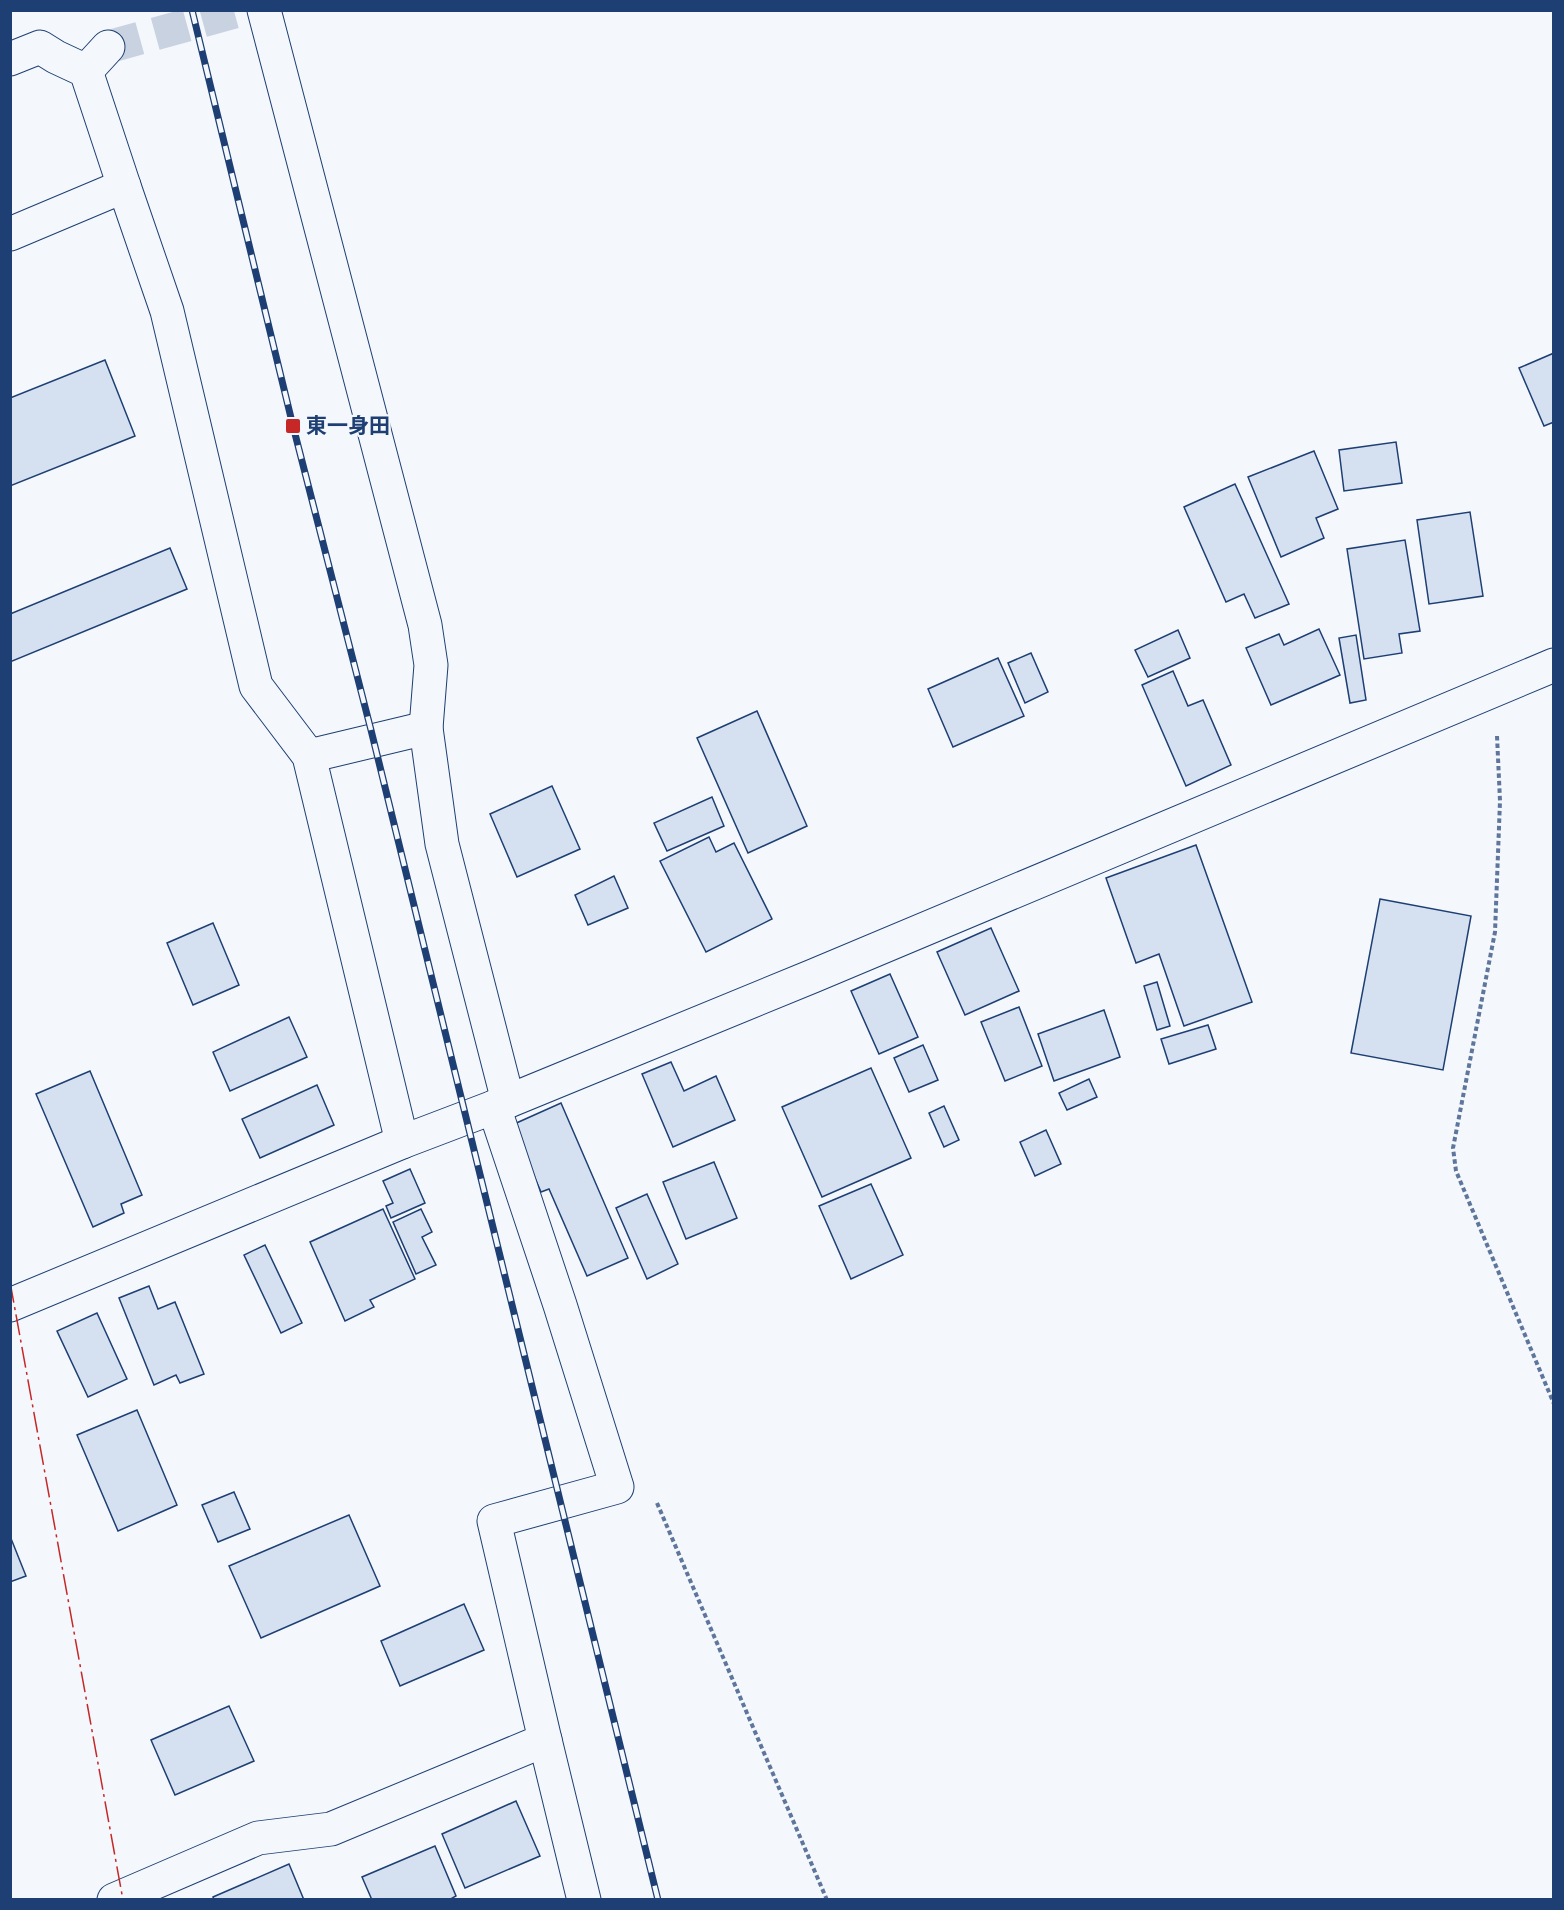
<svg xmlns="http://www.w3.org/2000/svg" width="1564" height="1910" font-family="'Fira Sans Condensed','Noto Sans JP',sans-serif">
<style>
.building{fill:#d5e0f0;stroke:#1d3f73;stroke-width:1.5}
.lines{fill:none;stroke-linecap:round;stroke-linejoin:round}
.minor-tunnel{stroke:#c9d2e0;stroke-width:33;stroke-dasharray:33 16;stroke-linecap:butt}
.minor-casing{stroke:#1d3f73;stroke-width:35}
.path{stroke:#5e769c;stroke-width:4;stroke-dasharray:4.5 3;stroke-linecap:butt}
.minor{stroke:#f4f7fb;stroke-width:33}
.rail-casing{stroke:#1d3f73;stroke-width:7}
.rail{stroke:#f4f7fb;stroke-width:4.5;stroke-dasharray:14;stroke-linecap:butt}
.power{stroke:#c62828;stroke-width:1.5;stroke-dasharray:21 4.5 3 4.5;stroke-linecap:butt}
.poi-dot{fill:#c62828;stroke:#f4f7fb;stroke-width:2}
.labels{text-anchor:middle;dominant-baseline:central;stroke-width:4.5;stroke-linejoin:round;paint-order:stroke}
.poi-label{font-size:21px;font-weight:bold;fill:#1d3f73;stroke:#f4f7fb;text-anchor:start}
</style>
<rect width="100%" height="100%" fill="#f4f7fb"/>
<g class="building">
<path d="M 1554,353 L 1554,422 L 1544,426 L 1519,368 Z"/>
<path d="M 105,360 L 135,436 L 10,486 L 10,398 Z"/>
<path d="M 1396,442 L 1402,483 L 1344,491 L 1339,450 Z"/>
<path d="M 1314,451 L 1338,509 L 1316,518 L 1324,538 L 1281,557 L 1248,477 Z"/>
<path d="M 1235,484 L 1289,604 L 1255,618 L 1244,594 L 1226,602 L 1184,507 Z"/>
<path d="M 1470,512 L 1483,596 L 1429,604 L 1417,520 Z"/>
<path d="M 1405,540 L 1420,631 L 1399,634 L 1402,653 L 1364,659 L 1347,549 Z"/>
<path d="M 170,548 L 187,589 L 10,662 L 10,614 Z"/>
<path d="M 1319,629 L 1340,675 L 1271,705 L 1246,648 L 1279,634 L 1284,645 Z"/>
<path d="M 1178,630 L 1190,658 L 1148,677 L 1135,650 Z"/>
<path d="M 1356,635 L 1366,700 L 1350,703 L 1339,638 Z"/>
<path d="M 1031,653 L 1048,692 L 1025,703 L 1008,663 Z"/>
<path d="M 998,658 L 1024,716 L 953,747 L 928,689 Z"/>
<path d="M 1173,671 L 1188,706 L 1203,700 L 1231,765 L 1186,786 L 1142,685 Z"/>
<path d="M 757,711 L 807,826 L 748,853 L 697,738 Z"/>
<path d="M 552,786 L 580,849 L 517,877 L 490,814 Z"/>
<path d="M 712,797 L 724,826 L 667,851 L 654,823 Z"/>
<path d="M 709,837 L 716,852 L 734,843 L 772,919 L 706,952 L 660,861 Z"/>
<path d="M 1196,845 L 1252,1002 L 1184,1026 L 1159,954 L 1136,963 L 1106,878 Z"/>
<path d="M 614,876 L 628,908 L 588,925 L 575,895 Z"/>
<path d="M 1380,899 L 1471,916 L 1443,1070 L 1351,1053 Z"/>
<path d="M 213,923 L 239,985 L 193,1005 L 167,943 Z"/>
<path d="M 991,928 L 1019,991 L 965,1015 L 937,952 Z"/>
<path d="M 890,974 L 918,1037 L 879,1054 L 851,991 Z"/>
<path d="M 1157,982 L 1170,1026 L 1157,1030 L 1144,986 Z"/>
<path d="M 1019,1007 L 1042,1066 L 1005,1081 L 981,1022 Z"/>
<path d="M 1104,1010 L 1120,1057 L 1054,1081 L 1038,1034 Z"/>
<path d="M 289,1017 L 307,1057 L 230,1091 L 213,1052 Z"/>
<path d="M 1208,1025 L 1216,1049 L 1169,1064 L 1161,1039 Z"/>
<path d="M 923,1045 L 938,1080 L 909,1092 L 894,1058 Z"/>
<path d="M 671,1062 L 684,1091 L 716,1076 L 735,1120 L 673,1147 L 642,1074 Z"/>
<path d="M 871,1068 L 911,1158 L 822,1197 L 782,1107 Z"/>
<path d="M 90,1071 L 142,1195 L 121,1204 L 124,1213 L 93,1227 L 36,1094 Z"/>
<path d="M 1089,1079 L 1097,1097 L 1067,1110 L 1059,1093 Z"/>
<path d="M 317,1085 L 334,1125 L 260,1158 L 242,1119 Z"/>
<path d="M 561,1103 L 628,1258 L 587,1276 L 549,1189 L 541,1192 L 512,1125 Z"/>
<path d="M 944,1106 L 959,1140 L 944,1147 L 929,1113 Z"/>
<path d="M 1046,1130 L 1061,1164 L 1035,1176 L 1020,1142 Z"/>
<path d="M 714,1162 L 737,1218 L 686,1239 L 663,1182 Z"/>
<path d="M 410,1169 L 425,1203 L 391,1218 L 386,1206 L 393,1203 L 383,1181 Z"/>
<path d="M 871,1184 L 903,1255 L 851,1279 L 819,1206 Z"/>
<path d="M 647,1194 L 678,1264 L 647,1279 L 616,1208 Z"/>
<path d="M 383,1209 L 415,1279 L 370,1300 L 374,1307 L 345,1321 L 310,1242 Z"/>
<path d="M 421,1209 L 432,1232 L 422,1237 L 436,1265 L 416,1274 L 393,1222 Z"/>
<path d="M 265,1245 L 302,1323 L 281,1333 L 244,1255 Z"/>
<path d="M 149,1286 L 158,1309 L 175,1302 L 204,1374 L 180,1383 L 176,1375 L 154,1385 L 119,1298 Z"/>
<path d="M 97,1313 L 127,1379 L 88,1397 L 57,1331 Z"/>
<path d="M 137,1410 L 177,1505 L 118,1531 L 77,1435 Z"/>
<path d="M 234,1492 L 250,1529 L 218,1542 L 202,1505 Z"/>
<path d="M 349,1515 L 380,1586 L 261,1638 L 229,1566 Z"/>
<path d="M 10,1536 L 26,1576 L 10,1582 Z"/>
<path d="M 464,1604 L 484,1650 L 400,1686 L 381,1641 Z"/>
<path d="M 229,1706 L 254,1761 L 175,1795 L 151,1740 Z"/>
<path d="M 516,1801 L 540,1856 L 465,1888 L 442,1834 Z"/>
<path d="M 435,1846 L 456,1896 L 449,1900 L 372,1900 L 362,1877 Z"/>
<path d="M 289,1864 L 304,1900 L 214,1900 L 213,1897 Z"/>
</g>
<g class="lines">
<path class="minor-tunnel" d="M 108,47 L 242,10"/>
<g class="minor-casing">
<g id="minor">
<path d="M 264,10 L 425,625 L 431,665 L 426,728 L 442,844 L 508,1101"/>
<path d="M 10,59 L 40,47 L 56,57 L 86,71 L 124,186"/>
<path d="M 86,71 L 108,47"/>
<path d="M 10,234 L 124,186 L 167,311 L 256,686 L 309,756 L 402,1142"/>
<path d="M 309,756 L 426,728"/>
<path d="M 10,1305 L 402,1142 L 494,1107 L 813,976 L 1554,665"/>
<path d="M 545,1740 L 584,1900"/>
<path d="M 114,1900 L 258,1838 L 331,1829 L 545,1740 L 494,1521 L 617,1487 L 560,1305 L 494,1107"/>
</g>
</g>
<g class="path">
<path d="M 1497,736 L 1500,801 L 1495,932 L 1453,1148 L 1456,1171 L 1554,1404"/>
<path d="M 657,1503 L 827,1900"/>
</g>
<use href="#minor" class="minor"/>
<g class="rail-casing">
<path id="rail" d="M 192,10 L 293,426 L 371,730 L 658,1900"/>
</g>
<use href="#rail" class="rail"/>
<path class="power" d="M 10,1282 L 123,1900"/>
</g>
<rect class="poi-dot" x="285" y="418" width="16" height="16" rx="3"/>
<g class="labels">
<g class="poi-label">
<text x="306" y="426">東一身田</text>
</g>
</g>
<rect width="1564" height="1910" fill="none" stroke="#1d3f73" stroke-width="24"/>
</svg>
